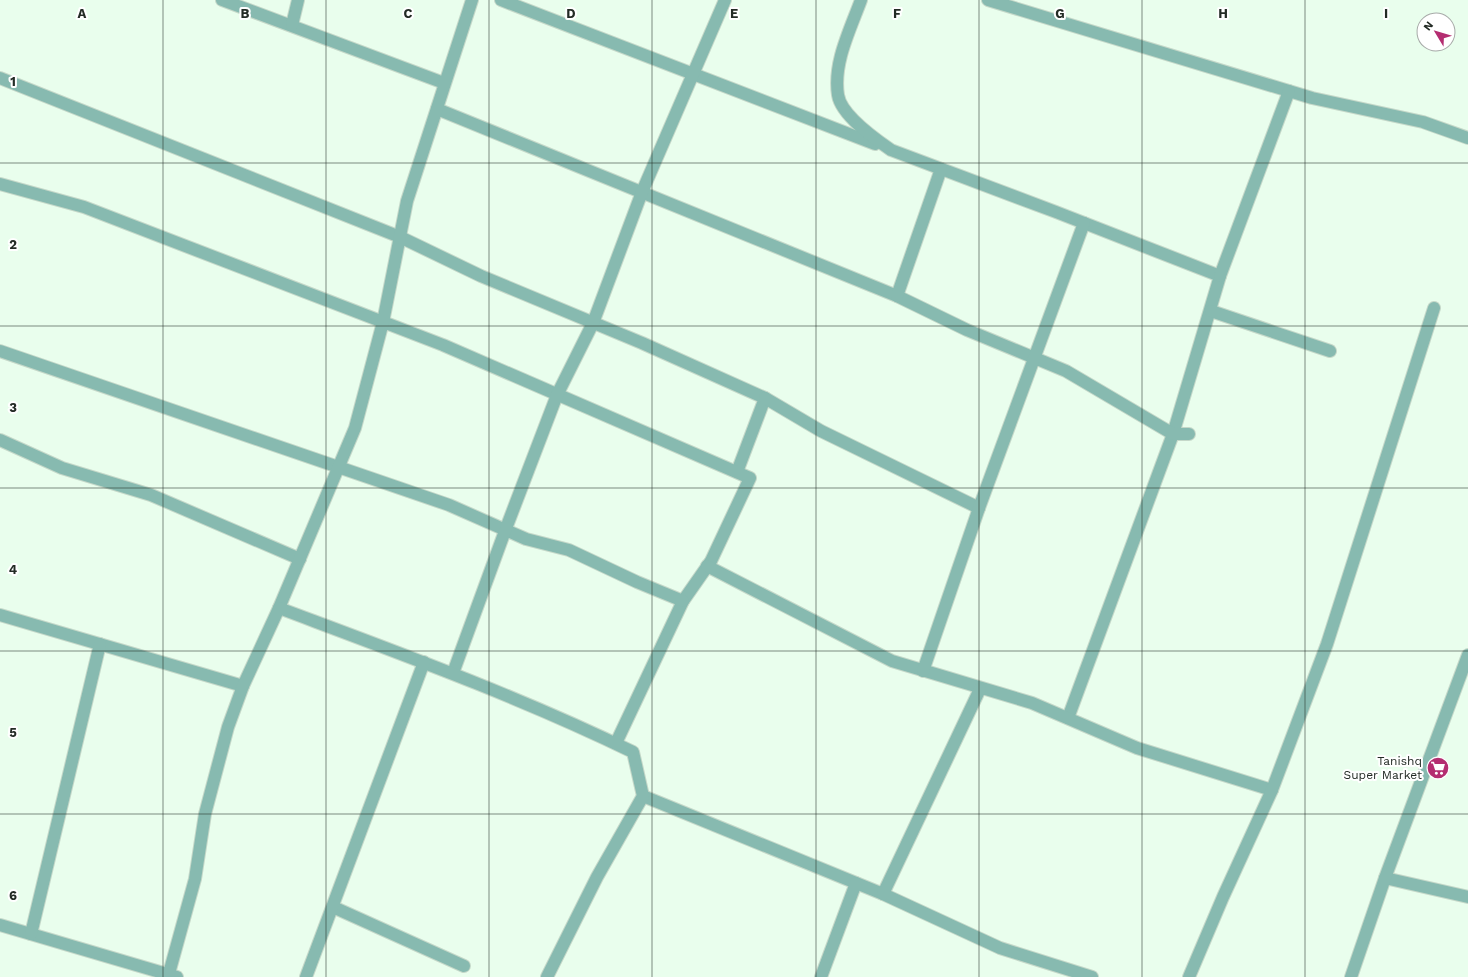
<svg xmlns="http://www.w3.org/2000/svg" width="1468" height="977" font-family="'Work Sans',sans-serif">
<style>
.lines{fill:none;stroke-linecap:round;stroke-linejoin:round}
.service-casing{stroke:#c5d8c9;stroke-width:14}
.minor-casing{stroke:#c5d8c9;stroke-width:14}
.service{stroke:#87bab0;stroke-width:12}
.minor{stroke:#87bab0;stroke-width:12}
.grid{fill:none;stroke:#232b25;stroke-width:1;stroke-opacity:0.55}
.labels{text-anchor:middle;dominant-baseline:central;stroke-width:4;stroke-linejoin:round;paint-order:stroke}
.poi-label{font-size:12px;fill:#232b25;stroke:#fff;text-anchor:end}
.grid-label{font-size:13px;text-anchor:middle;font-weight:bold;fill:#232b25;stroke:#fff;stroke-width:4;stroke-linejoin:round;paint-order:stroke}
</style>
<rect width="100%" height="100%" fill="#e9feed"/>
<g class="lines">
<g class="service-casing">
<path id="service" d="M 333,907 L 464,966"/>
</g>
<g class="minor-casing">
<g id="minor">
<path d="M 222,0 L 444,83"/>
<path d="M 501,0 L 875,144"/>
<path d="M 861,0 C 850,30 833,63 838,95 C 841,115 875,139 891,150 L 1056,212 L 1220,276 L 1173,434 L 1068,718"/>
<path d="M 988,0 L 1312,98 L 1423,122 L 1468,138"/>
<path d="M 292,25 L 298,0"/>
<path d="M 0,78 L 400,237 L 481,276 L 642,343 L 765,398 L 737,472"/>
<path d="M 437,109 L 897,296 L 967,330 L 1066,371 L 1173,434 L 1189,434"/>
<path d="M 0,184 L 84,207 L 443,345 L 750,478 L 711,561 L 683,601 L 616,743"/>
<path d="M 1220,276 L 1289,91"/>
<path d="M 897,296 L 941,169"/>
<path d="M 1211,311 L 1330,351"/>
<path d="M 0,351 L 449,505 L 526,539 L 569,550 L 637,582 L 683,601"/>
<path d="M 765,398 L 821,431 L 979,508"/>
<path d="M 0,440 L 62,468 L 151,495 L 300,559"/>
<path d="M 707,566 L 892,661 L 1032,703 L 1137,748 L 1272,790"/>
<path d="M 279,608 L 355,428 L 383,322 L 407,201 L 472,0"/>
<path d="M 0,615 L 243,686"/>
<path d="M 923,671 L 979,508 L 1084,223"/>
<path d="M 453,673 L 505,531 L 557,395 L 593,323 L 642,192 L 725,0"/>
<path d="M 643,796 L 883,894 L 1000,948 L 1092,977"/>
<path d="M 1385,878 L 1468,897"/>
<path d="M 883,894 L 980,689"/>
<path d="M 0,925 L 177,977"/>
<path d="M 31,934 L 100,644"/>
<path d="M 168,977 L 195,879 L 205,814 L 228,727 L 243,686 L 279,608 C 399,653 518,696 633,752 L 643,796 L 597,877 L 547,977"/>
<path d="M 306,977 L 424,662"/>
<path d="M 821,977 L 856,883"/>
<path d="M 1189,977 L 1223,897 L 1272,790 L 1327,644 L 1434,308"/>
<path d="M 1351,977 L 1385,878 L 1468,655"/>
</g>
</g>
<use href="#service" class="service"/>
<use href="#minor" class="minor"/>
</g>
<path class="grid" d="M 163,0 L 163,977M 326,0 L 326,977M 489,0 L 489,977M 652,0 L 652,977M 816,0 L 816,977M 979,0 L 979,977M 1142,0 L 1142,977M 1305,0 L 1305,977M 0,163 L 1468,163M 0,326 L 1468,326M 0,488 L 1468,488M 0,651 L 1468,651M 0,814 L 1468,814"/>
<defs>
<g id="supermarket-disc" transform="scale(1.15)"><circle r="9.5" fill="#b42d71" stroke="#fff"/><path d="M-6-5.5h2.5l.6 2H6L4.5 2H-2.5L-4.4-4H-6ZM-1.5 3.2a1.3 1.3 0 1 0 .1 0ZM3 3.2a1.3 1.3 0 1 0 .1 0Z" fill="#fff"/></g>
</defs>
<g fill-rule="evenodd">
<use href="#supermarket-disc" x="1438" y="768"/>
</g>
<g class="labels">
<g class="poi-label">
<text x="1422" y="761">Tanishq<tspan x="1422" dy="14">Super Market</tspan></text>
</g>
</g>
<g class="grid-label">
<text x="82" y="18">A</text>
<text x="245" y="18">B</text>
<text x="408" y="18">C</text>
<text x="571" y="18">D</text>
<text x="734" y="18">E</text>
<text x="897" y="18">F</text>
<text x="1060" y="18">G</text>
<text x="1223" y="18">H</text>
<text x="1386" y="18">I</text>
<text x="13" y="86">1</text>
<text x="13" y="249">2</text>
<text x="13" y="412">3</text>
<text x="13" y="574">4</text>
<text x="13" y="737">5</text>
<text x="13" y="900">6</text>
</g>
<g transform="translate(1436 32) rotate(308)"><circle r="19" fill="#ffffff" stroke="#a7aaa8"/>
<path d="M0-3L7 15L0 10L-7 15Z" fill="#b42d71"/>
<text y="-6" font-size="11" font-weight="bold" text-anchor="middle" fill="#232b25">N</text>
</g>
</svg>
